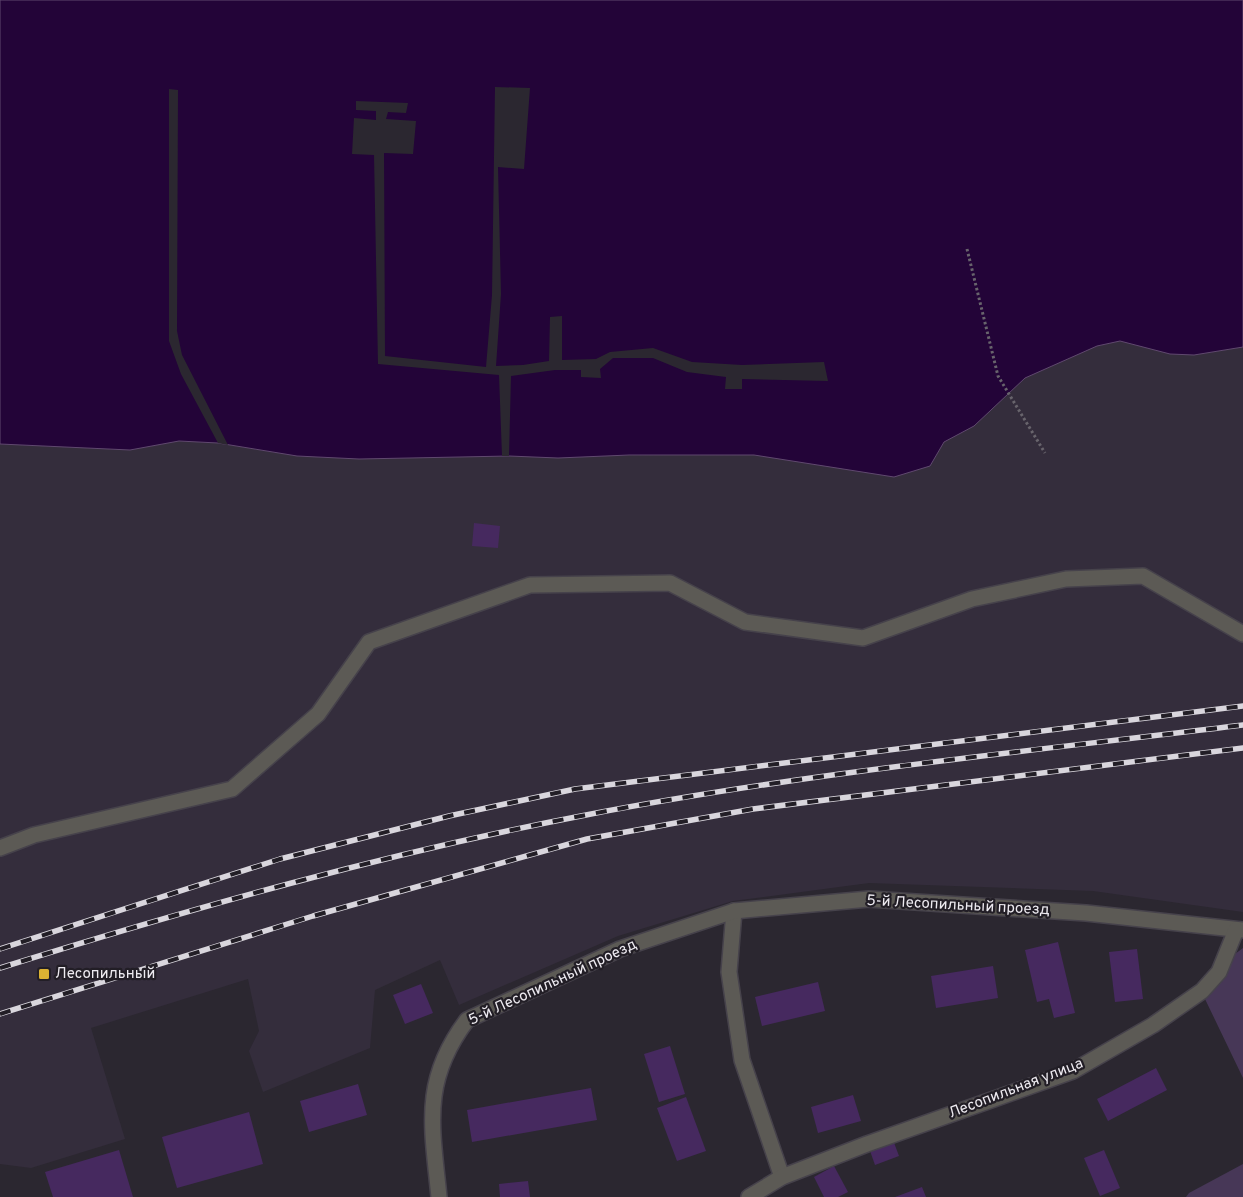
<svg xmlns="http://www.w3.org/2000/svg" width="1243" height="1197" font-family="Overpass,sans-serif">
<style>
.built{fill:#342d3c}
.green{fill:#473757}
.water{fill:#230438;stroke:#60496f}
.pier{fill:#2b2730}
.building{fill:#46295f}
.lines{fill:none;stroke-linecap:round;stroke-linejoin:round}
.minor-casing{stroke:#46424b;stroke-width:18}
.path{stroke:#68646c;stroke-width:3;stroke-dasharray:2.5 2.5;stroke-linecap:butt}
.minor{stroke:#5c5a55;stroke-width:15}
.rail-casing{stroke:#d9d6dd;stroke-width:5.5}
.rail{stroke:#221e26;stroke-width:4;stroke-dasharray:11;stroke-linecap:butt}
.poi-dot{fill:#dcb233;stroke:#221e26;stroke-width:2}
.labels{text-anchor:middle;dominant-baseline:central;stroke-width:4.5;stroke-linejoin:round;paint-order:stroke}
.street-label{font-size:15px;fill:#edeaf0;stroke:#221e26}
.poi-label{font-size:15px;fill:#edeaf0;stroke:#221e26;text-anchor:start}
</style>
<rect width="100%" height="100%" fill="#2b2730"/>
<path class="built" d="M 1120,341 L 1194,355 L 1243,347 L 1243,912 L 1093,891 L 869,883 L 733,901 L 618,936 L 459,1005 L 440,960 L 375,990 L 370,1048 L 263,1092 L 249,1051 L 259,1031 L 248,979 L 91,1028 L 125,1139 L 31,1168 L 0,1164 L 0,444 L 130,450 L 179,441 L 218,443 L 297,456 L 359,459 L 509,456 L 754,455 L 806,462 L 930,466 L 944,442 L 974,426 L 1025,378 L 1097,346 Z"/>
<g class="green">
<path d="M 1243,948 L 1243,1078 L 1205,999 L 1223,978 L 1235,954 Z"/>
<path d="M 1243,1164 L 1243,1197 L 1186,1197 L 1189,1193 Z"/>
</g>
<path class="water" d="M 0,0 L 1243,0 L 1243,347 L 1194,355 L 1170,354 L 1120,341 L 1097,346 L 1025,378 L 974,426 L 944,442 L 930,466 L 894,477 L 754,455 L 629,455 L 558,458 L 509,456 L 359,459 L 297,456 L 218,443 L 179,441 L 130,450 L 0,444 Z"/>
<g class="pier">
<path d="M 495,87 L 530,88 L 524,169 L 498,167 L 501,294 L 496,366 L 523,365 L 549,361 L 550,317 L 562,316 L 562,360 L 596,359 L 610,352 L 653,348 L 692,362 L 742,365 L 824,362 L 828,381 L 742,379 L 742,389 L 725,389 L 726,377 L 687,372 L 653,358 L 613,358 L 600,369 L 601,378 L 581,377 L 581,370 L 555,370 L 511,376 L 509,456 L 502,456 L 499,375 L 378,364 L 374,155 L 352,154 L 354,118 L 376,120 L 376,111 L 356,110 L 356,101 L 408,103 L 406,113 L 388,112 L 386,119 L 416,121 L 413,154 L 384,153 L 385,356 L 486,367 L 492,295 Z"/>
<path d="M 169,89 L 178,90 L 177,331 L 182,355 L 228,445 L 218,443 L 181,374 L 169,341 Z"/>
</g>
<g class="building">
<path d="M 474,523 L 500,526 L 498,548 L 472,546 Z"/>
<path d="M 1058,942 L 1075,1013 L 1054,1018 L 1049,999 L 1037,1002 L 1025,950 Z"/>
<path d="M 1137,949 L 1143,999 L 1115,1002 L 1109,952 Z"/>
<path d="M 993,966 L 998,998 L 936,1008 L 931,976 Z"/>
<path d="M 818,982 L 825,1011 L 762,1026 L 755,997 Z"/>
<path d="M 421,984 L 433,1013 L 405,1024 L 393,995 Z"/>
<path d="M 670,1046 L 685,1094 L 659,1102 L 644,1054 Z"/>
<path d="M 1156,1068 L 1167,1090 L 1108,1121 L 1097,1099 Z"/>
<path d="M 358,1084 L 367,1115 L 309,1132 L 300,1101 Z"/>
<path d="M 591,1088 L 597,1120 L 472,1142 L 467,1110 Z"/>
<path d="M 853,1095 L 861,1121 L 818,1133 L 811,1107 Z"/>
<path d="M 686,1097 L 706,1151 L 677,1161 L 657,1108 Z"/>
<path d="M 249,1112 L 263,1164 L 177,1188 L 162,1137 Z"/>
<path d="M 893,1140 L 899,1156 L 875,1165 L 869,1148 Z"/>
<path d="M 119,1150 L 133,1197 L 53,1197 L 45,1172 Z"/>
<path d="M 1104,1150 L 1120,1188 L 1100,1196 L 1084,1158 Z"/>
<path d="M 834,1166 L 848,1192 L 838,1197 L 824,1197 L 814,1177 Z"/>
<path d="M 528,1181 L 530,1197 L 500,1197 L 499,1184 Z"/>
<path d="M 922,1187 L 926,1197 L 895,1197 Z"/>
</g>
<g class="lines">
<g class="minor-casing">
<g id="minor">
<path d="M 0,848 L 34,835 L 232,789 L 318,714 L 369,642 L 530,585 L 670,583 L 745,622 L 863,638 L 972,599 L 1066,579 L 1143,576 L 1243,634"/>
<path d="M 734,911 L 729,972 L 742,1060 L 782,1177"/>
<path d="M 439,1197 C 432,1126 421,1081 467,1020 L 620,949 L 734,911 L 869,899 L 1086,913 L 1243,930"/>
<path d="M 749,1197 L 782,1177 L 867,1144 L 1073,1071 L 1153,1025 L 1202,991 L 1219,972 L 1236,930"/>
</g>
</g>
<path class="path" d="M 967,249 L 998,376 L 1045,453"/>
<use href="#minor" class="minor"/>
<g class="rail-casing">
<g id="rail">
<path d="M 0,949 L 280,859 L 449,816 L 575,789 L 1243,706"/>
<path d="M 0,968 C 193,908 387,853 586,815 C 803,773 1024,752 1243,725"/>
<path d="M 0,1014 L 313,916 L 587,839 L 753,809 L 1243,748"/>
</g>
</g>
<use href="#rail" class="rail"/>
</g>
<rect class="poi-dot" x="38" y="968" width="12" height="12" rx="2.5"/>
<g class="labels">
<g class="street-label">
<text transform="translate(958 906) rotate(3)">5-й Лесопильный проезд</text>
<text transform="translate(553 983) rotate(-25)">5-й Лесопильный проезд</text>
<text transform="translate(1016 1089) rotate(-21)">Лесопильная улица</text>
</g>
<g class="poi-label">
<text x="55" y="974">Лесопильный</text>
</g>
</g>
</svg>
